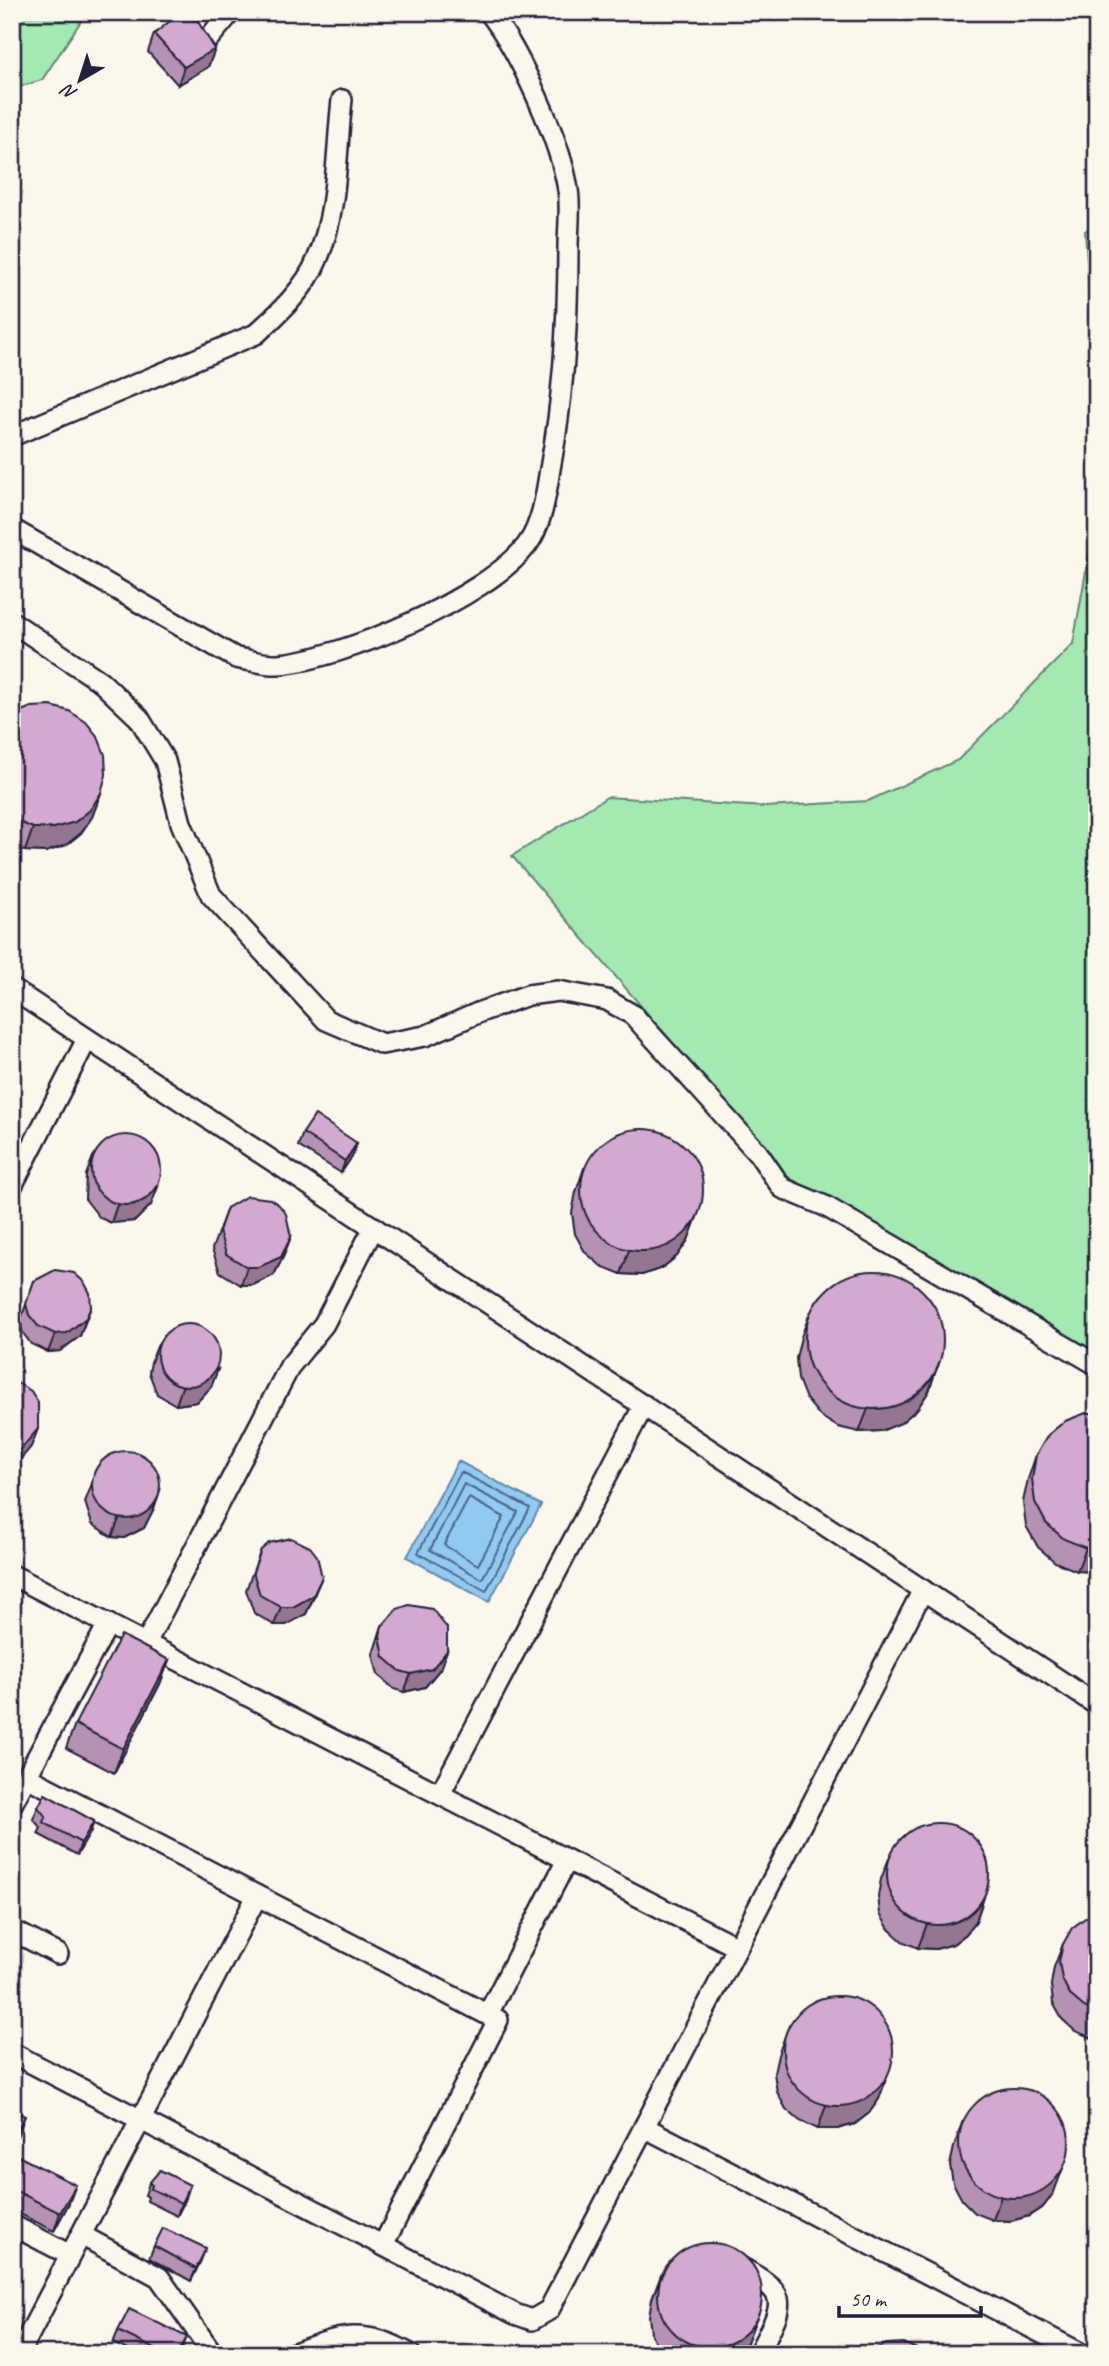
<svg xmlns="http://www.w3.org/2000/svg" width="1109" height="2366" font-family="Caveat,sans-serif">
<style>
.green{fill:#a4e8b2;stroke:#638576;stroke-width:2}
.water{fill:#91caf1;stroke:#6587a8;stroke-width:2}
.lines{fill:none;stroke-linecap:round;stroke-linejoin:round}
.shore{stroke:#4e6584;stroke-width:2}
.minor-casing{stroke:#22223b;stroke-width:24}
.minor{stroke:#fbf7ec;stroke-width:19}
.wall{fill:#b591b2;stroke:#22223b;stroke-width:2}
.shaded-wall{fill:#947691;stroke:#22223b;stroke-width:2}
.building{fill:#d3a9cf;stroke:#22223b;stroke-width:2}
</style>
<rect width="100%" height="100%" fill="#fbf7ec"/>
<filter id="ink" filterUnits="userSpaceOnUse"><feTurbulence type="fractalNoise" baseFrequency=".0143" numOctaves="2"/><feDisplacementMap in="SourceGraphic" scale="14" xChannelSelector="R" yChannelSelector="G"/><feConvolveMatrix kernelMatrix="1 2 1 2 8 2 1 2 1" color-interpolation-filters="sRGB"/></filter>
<g filter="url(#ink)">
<g class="green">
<path d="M 12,12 L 87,12 L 42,80 L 12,89 Z"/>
<path d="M 1097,224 L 1097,408 L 1085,231 Z"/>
<path d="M 1097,468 L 1097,1354 L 788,1177 L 512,856 L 607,797 L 765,807 L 868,801 L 958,760 L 1073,644 L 1090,549 Z"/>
</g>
<path class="water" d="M 458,1461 L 541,1505 L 489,1602 L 407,1557 Z"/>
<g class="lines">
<g class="shore">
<path d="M 461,1472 L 530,1508 L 486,1591 L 418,1553 Z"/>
<path d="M 464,1484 L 518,1512 L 482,1579 L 430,1550 Z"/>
<path d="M 469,1498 L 504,1517 L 478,1565 L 444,1545 Z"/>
</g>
<g class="minor-casing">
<g id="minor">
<path d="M 209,38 L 231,12"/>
<path d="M 12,436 L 256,334 C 278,314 306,288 317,260 C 338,212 336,151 342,100"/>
<path d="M 12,529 L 236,658 C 250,660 265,665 278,664 C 344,659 487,597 527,545 C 542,525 546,494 550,469 C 564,396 568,323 568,248 C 568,229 571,209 568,190 C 561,142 519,50 489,12"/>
<path d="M 12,622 L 100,681 L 139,718 L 165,761 L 181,823 L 211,895 L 326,1020 L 382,1044 L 425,1036 L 480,1012 L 528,995 L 558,991 L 607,1000 L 633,1015 L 758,1153 L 782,1188 L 825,1206 L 1097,1365"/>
<path d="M 12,989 L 1097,1705"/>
<path d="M 12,1186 L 87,1039"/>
<path d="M 12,1575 L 737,1947"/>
<path d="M 146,1643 L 290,1366 L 324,1324 L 374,1227"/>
<path d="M 27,1777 L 498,2020 L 383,2245"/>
<path d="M 440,1794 L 644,1405"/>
<path d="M 12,1804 L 108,1624"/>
<path d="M 12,1930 L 58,1954"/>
<path d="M 488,2014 L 567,1860"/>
<path d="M 12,2053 L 515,2314 L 532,2320 L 549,2310 L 923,1590"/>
<path d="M 644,2127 L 1082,2354"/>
<path d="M 12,2225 L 70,2255"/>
<path d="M 81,2235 L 159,2277 L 213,2354"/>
<path d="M 735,2264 C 793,2295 785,2300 758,2354"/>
<path d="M 19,2354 L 257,1896"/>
<path d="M 292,2354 C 340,2336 363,2327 410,2354"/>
</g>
</g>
<use href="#minor" class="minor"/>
</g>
<g class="wall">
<path d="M 154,34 L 215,49 L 208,67 L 178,85 L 148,52 Z"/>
<path d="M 12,715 L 101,793 L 92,817 L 81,833 L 66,845 L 46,852 L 25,851 L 12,847 Z"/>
<path d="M 303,1133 L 357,1143 L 353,1155 L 341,1173 L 298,1146 Z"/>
<path d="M 93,1157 L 151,1205 L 135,1221 L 111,1223 L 100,1218 L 85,1199 L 86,1175 Z"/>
<path d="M 584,1168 L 697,1217 L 688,1240 L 677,1256 L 662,1268 L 642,1275 L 621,1274 L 601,1266 L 585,1252 L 575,1234 L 572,1213 L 576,1192 Z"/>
<path d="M 227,1208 L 284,1255 L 274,1275 L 253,1285 L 241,1285 L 220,1272 L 212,1249 Z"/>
<path d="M 34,1281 L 91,1307 L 80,1336 L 60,1351 L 48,1352 L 31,1344 L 23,1333 L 20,1322 Z"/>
<path d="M 810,1313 L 937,1367 L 929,1391 L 917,1409 L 901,1423 L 881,1431 L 859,1432 L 838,1427 L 820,1416 L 806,1399 L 798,1379 L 796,1358 L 801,1337 Z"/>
<path d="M 158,1344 L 218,1369 L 211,1387 L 197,1402 L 176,1405 L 157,1394 L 149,1373 L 151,1362 Z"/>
<path d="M 1097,1413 L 1097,1572 L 1077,1571 L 1055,1562 L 1038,1547 L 1026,1526 L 1023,1502 L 1028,1479 L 1036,1455 Z"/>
<path d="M 100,1462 L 160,1490 L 154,1508 L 144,1528 L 124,1538 L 112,1537 L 92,1524 L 85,1502 Z"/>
<path d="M 261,1550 L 315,1595 L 306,1614 L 286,1625 L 274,1625 L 254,1613 L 246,1590 Z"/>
<path d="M 382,1626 L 440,1669 L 425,1687 L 404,1692 L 394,1689 L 378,1675 L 373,1654 Z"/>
<path d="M 169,1660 L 160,1684 L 114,1773 L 66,1748 L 75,1724 Z"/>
<path d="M 38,1807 L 94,1821 L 90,1833 L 77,1855 L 38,1834 L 41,1828 L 33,1819 Z"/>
<path d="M 890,1856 L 984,1897 L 976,1921 L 966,1934 L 953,1944 L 936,1949 L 918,1948 L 902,1941 L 889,1929 L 880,1914 L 878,1896 L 881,1879 Z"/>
<path d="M 1097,1913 L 1097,2038 L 1092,2038 L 1075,2031 L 1062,2019 L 1053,2003 L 1051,1985 L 1054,1967 L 1063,1944 Z"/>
<path d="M 787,2031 L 887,2076 L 879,2099 L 869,2113 L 855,2124 L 837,2129 L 818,2129 L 800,2121 L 786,2109 L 777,2092 L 774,2073 L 778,2055 Z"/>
<path d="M 962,2123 L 1054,2192 L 1044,2206 L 1029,2216 L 1011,2221 L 993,2220 L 975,2213 L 962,2200 L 953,2183 L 950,2165 L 954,2147 Z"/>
<path d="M 12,2153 L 69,2203 L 54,2231 L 12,2210 Z"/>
<path d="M 149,2183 L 186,2198 L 177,2216 L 147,2201 L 148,2197 L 145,2195 Z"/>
<path d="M 154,2246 L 201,2260 L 191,2281 L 149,2258 Z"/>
<path d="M 661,2275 L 756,2319 L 747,2342 L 739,2354 L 664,2354 L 659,2350 L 651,2334 L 649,2316 L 652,2299 Z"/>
<path d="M 118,2331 L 187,2337 L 180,2354 L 136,2354 L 113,2343 Z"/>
</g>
<g class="shaded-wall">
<path d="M 215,49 L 208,67 L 178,85 L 184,67 Z"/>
<path d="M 101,793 L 92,817 L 81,833 L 66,845 L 46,852 L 25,851 L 33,828 Z"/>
<path d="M 357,1143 L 353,1155 L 341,1173 L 345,1161 Z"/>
<path d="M 158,1187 L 151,1205 L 135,1221 L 111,1223 L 117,1205 Z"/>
<path d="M 697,1217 L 688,1240 L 677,1256 L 662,1268 L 642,1275 L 621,1274 L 629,1250 Z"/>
<path d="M 291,1237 L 284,1255 L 274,1275 L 253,1285 L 241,1285 L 247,1267 Z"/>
<path d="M 86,1318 L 80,1336 L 60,1351 L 48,1352 L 55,1334 Z"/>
<path d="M 937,1367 L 929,1391 L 917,1409 L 901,1423 L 881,1431 L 859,1432 L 868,1409 Z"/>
<path d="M 218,1369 L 211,1387 L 197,1402 L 176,1405 L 182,1387 Z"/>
<path d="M 38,1429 L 31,1447 L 14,1467 L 12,1468 L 12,1452 Z"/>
<path d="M 160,1490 L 154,1508 L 144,1528 L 124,1538 L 112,1537 L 119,1519 Z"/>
<path d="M 1086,1548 L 1097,1548 L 1097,1572 L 1077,1571 Z"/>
<path d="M 322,1577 L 306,1614 L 286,1625 L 274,1625 L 281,1607 Z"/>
<path d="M 447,1651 L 440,1669 L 425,1687 L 404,1692 L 411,1674 Z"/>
<path d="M 169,1660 L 160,1684 L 114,1773 L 123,1749 Z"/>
<path d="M 94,1821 L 90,1833 L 77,1855 L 81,1843 Z"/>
<path d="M 984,1897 L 976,1921 L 966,1934 L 953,1944 L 936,1949 L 918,1948 L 927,1924 Z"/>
<path d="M 1097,2024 L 1097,2038 L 1092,2038 Z"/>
<path d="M 887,2076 L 879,2099 L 869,2113 L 855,2124 L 837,2129 L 818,2129 L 826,2105 Z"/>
<path d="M 25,2116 L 18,2134 L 12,2144 L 12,2139 Z"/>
<path d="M 1063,2168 L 1054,2192 L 1044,2206 L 1029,2216 L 1011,2221 L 993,2220 L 1001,2196 Z"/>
<path d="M 76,2185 L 69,2203 L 54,2231 L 60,2213 Z"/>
<path d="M 190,2185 L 186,2198 L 177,2216 L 181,2203 Z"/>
<path d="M 206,2248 L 201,2260 L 191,2281 L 196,2269 Z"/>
<path d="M 756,2319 L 747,2342 L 739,2354 L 694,2354 L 697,2345 Z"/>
</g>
<g class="building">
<path d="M 181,12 L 192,12 L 215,49 L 184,67 L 154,34 Z"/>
<path d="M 51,706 L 69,711 L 86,722 L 98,737 L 105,755 L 106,775 L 101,793 L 90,810 L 75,822 L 54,828 L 33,828 L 12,819 L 12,715 L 31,707 Z"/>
<path d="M 315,1115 L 357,1143 L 345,1161 L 303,1133 Z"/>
<circle cx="642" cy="1190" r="61"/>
<circle cx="126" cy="1170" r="35"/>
<path d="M 247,1196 L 270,1199 L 279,1205 L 286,1214 L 291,1237 L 281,1257 L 259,1267 L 247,1267 L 226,1254 L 219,1231 L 227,1208 Z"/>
<path d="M 55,1270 L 74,1273 L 84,1282 L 90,1293 L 91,1307 L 86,1318 L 67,1333 L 55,1334 L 38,1326 L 29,1315 L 26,1304 L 34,1281 Z"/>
<circle cx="874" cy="1340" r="69"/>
<circle cx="188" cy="1355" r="31"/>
<path d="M 12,1380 L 31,1391 L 38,1403 L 38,1429 L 21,1449 L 12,1452 Z"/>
<path d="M 1086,1413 L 1097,1413 L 1097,1548 L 1086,1548 L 1064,1539 L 1046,1523 L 1035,1502 L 1032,1479 L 1036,1455 L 1048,1435 L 1065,1421 Z"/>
<circle cx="126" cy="1485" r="34"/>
<path d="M 291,1538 L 310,1547 L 317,1556 L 322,1577 L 313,1596 L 293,1607 L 281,1607 L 260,1595 L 253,1572 L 261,1550 L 269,1543 Z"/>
<path d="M 409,1605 L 432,1609 L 447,1628 L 447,1651 L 432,1669 L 411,1674 L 400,1671 L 384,1657 L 380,1636 L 382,1626 L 397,1609 Z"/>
<path d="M 121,1635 L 169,1660 L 123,1749 L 75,1724 Z"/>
<path d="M 12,1675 L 15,1683 L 12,1701 Z"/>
<path d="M 45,1794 L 94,1821 L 81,1843 L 43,1822 L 46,1817 L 38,1807 Z"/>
<circle cx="938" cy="1874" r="51"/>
<path d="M 1097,1913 L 1097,2012 L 1084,2007 L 1070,1995 L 1062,1979 L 1059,1962 L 1063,1944 L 1072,1928 L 1085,1918 Z"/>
<circle cx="838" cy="2051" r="55"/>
<circle cx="1014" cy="2143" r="55"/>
<path d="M 12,2110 L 25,2116 L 12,2139 Z"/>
<path d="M 12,2153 L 76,2185 L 60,2213 L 12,2189 Z"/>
<path d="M 160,2170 L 190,2185 L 181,2203 L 151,2189 L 152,2185 L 149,2183 Z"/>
<path d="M 163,2228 L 206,2248 L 196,2269 L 154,2246 Z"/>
<circle cx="710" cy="2295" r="52"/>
<path d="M 129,2309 L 187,2337 L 178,2354 L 165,2354 L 118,2331 Z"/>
<path d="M 904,2343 L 927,2354 L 867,2354 L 872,2350 L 887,2344 Z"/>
</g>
</g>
<rect width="1109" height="2366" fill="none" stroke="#fbf7ec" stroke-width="42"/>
<rect x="21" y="21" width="1067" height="2324" fill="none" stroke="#22223b" stroke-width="2.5" filter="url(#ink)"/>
<g transform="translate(80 80) rotate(219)" stroke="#fbf7ec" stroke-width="5" paint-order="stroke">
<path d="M0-5L12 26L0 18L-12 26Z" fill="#22223b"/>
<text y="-10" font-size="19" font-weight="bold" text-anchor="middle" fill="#22223b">N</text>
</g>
<path d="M839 2306v10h142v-10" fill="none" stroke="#22223b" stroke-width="3.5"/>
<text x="850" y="2306" font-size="21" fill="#22223b" stroke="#fbf7ec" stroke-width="5" paint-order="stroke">50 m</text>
</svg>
